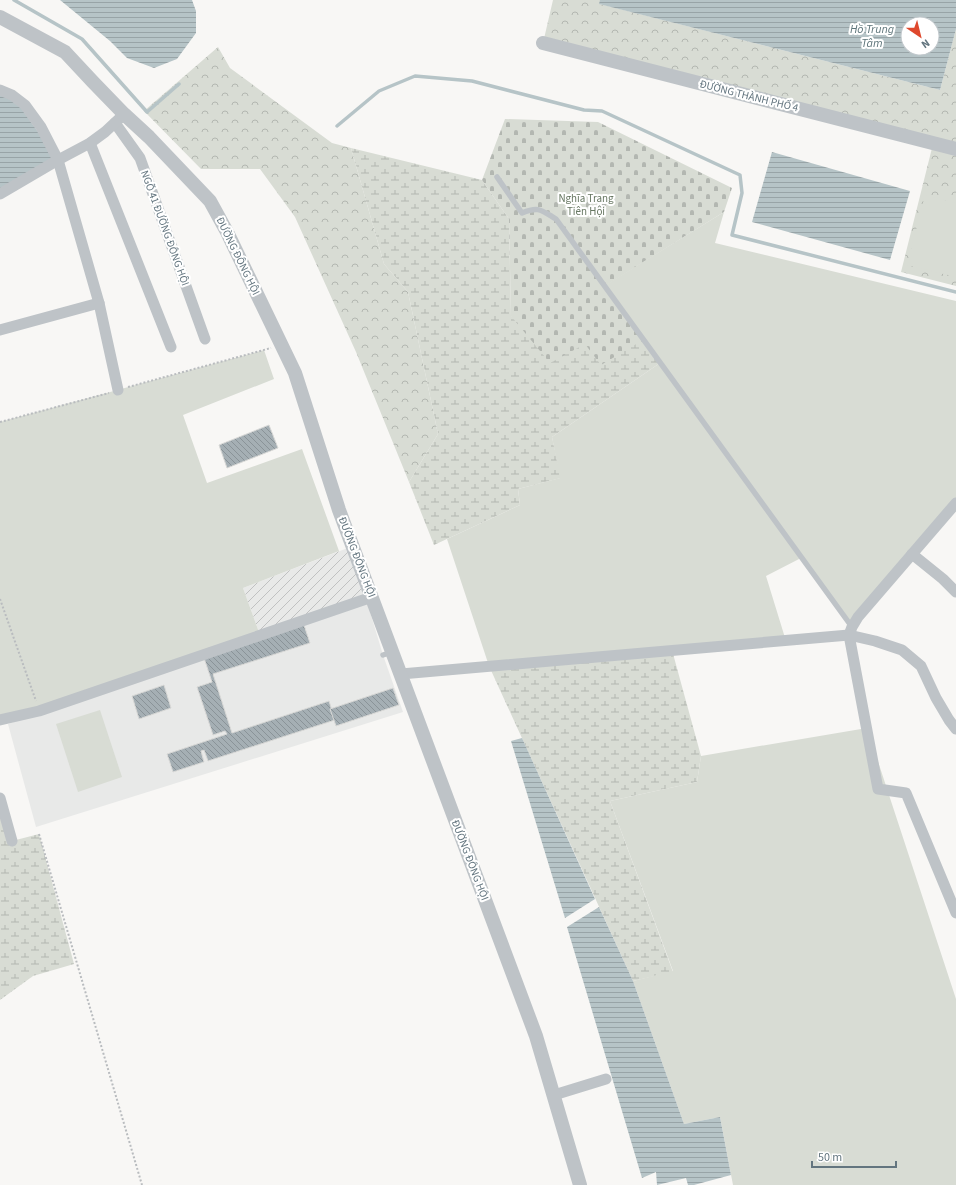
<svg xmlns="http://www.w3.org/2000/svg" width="956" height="1185" font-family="'Source Sans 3',sans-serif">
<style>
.built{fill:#e8e9e8}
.industrial{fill:url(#industrial-furrows)}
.wetland{fill:url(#wetland-marsh)}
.cemetery{fill:url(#cemetery-stones)}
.park{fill:url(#park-crowns)}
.garden{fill:#d8dcd4}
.water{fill:url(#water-rules);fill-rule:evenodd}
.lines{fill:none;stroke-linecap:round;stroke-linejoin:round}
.stream{stroke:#b6c4c7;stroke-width:3.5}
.building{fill:url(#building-back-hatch);stroke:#d9d9d7}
.path{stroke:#b9bcbf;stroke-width:2;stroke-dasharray:2 2;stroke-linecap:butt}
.service{stroke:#bec3c7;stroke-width:5.5}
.minor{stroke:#bec3c7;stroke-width:11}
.tertiary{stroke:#bec3c7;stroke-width:14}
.labels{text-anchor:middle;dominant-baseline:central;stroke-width:4;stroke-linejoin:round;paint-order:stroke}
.street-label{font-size:11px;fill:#63757f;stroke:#fff}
.park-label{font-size:11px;fill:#677762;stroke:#fff}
.water-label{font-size:12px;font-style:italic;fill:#5e757a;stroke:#fff}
</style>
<defs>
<pattern id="industrial-furrows" width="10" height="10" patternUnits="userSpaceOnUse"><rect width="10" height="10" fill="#e8e9e8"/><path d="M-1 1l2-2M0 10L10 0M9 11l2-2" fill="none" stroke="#c0c1c1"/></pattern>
<pattern id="wetland-marsh" width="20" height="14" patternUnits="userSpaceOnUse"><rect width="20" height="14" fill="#d8dcd4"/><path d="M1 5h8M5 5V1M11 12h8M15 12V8" fill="none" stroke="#b3b7b1"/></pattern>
<pattern id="cemetery-stones" width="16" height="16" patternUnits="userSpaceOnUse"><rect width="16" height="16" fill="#d8dcd4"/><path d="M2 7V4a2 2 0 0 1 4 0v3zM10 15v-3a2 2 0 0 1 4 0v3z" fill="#b3b7b1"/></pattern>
<pattern id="park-crowns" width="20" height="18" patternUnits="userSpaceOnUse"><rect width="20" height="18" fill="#d8dcd4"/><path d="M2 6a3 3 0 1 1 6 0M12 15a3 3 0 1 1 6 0" fill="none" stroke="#b3b7b1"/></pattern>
<pattern id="water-rules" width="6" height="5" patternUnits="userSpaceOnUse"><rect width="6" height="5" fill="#b6c4c7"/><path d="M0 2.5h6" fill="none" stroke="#98a4a7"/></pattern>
<pattern id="building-back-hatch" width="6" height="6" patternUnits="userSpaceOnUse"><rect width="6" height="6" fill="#a5afb4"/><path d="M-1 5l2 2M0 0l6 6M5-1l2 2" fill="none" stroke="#8a9398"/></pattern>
</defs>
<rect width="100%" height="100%" fill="#f8f7f5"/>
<path class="built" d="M 367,602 L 383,655 L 403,712 L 36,827 L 8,724 Z"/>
<path class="industrial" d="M 353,546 L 372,597 L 260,635 L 243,588 Z"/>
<g class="wetland">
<path d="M 351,148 L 482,180 L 509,219 L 511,316 L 586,344 L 643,340 L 660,363 L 552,437 L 561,478 L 518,489 L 520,505 L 434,545 L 409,482 L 438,434 L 408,292 L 384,264 Z"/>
<path d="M 672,650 L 701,756 L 697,782 L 610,801 L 673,972 L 633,981 L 489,666 Z"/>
<path d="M 0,806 L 12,841 L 39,834 L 74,964 L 33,976 L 0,1000 Z"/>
</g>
<path class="cemetery" d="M 505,119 L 598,122 L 732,188 L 724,212 L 605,286 L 643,340 L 601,365 L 585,344 L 550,363 L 511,316 L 509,219 L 482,180 Z"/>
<g class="park">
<path d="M 553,0 L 600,0 L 600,4 L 940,90 L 956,29 L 956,286 L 901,272 L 933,144 L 543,43 Z"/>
<path d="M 218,47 L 230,68 L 332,143 L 351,148 L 384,264 L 408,292 L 438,434 L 409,482 L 356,352 L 295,217 L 260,169 L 201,169 L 144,111 Z"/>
</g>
<g class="garden">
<path d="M 925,195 L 956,203 L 956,277 L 907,265 Z"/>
<path d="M 724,212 L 715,243 L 956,301 L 956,505 L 852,627 L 801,558 L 766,576 L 786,641 L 489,666 L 447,539 L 520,505 L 518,489 L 560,478 L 552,437 L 660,363 L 604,286 Z"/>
<path d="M 264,350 L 274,379 L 183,415 L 207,483 L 302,449 L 339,551 L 243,588 L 260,635 L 0,722 L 0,422 Z"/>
<path d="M 100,710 L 122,777 L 78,792 L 56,724 Z"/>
<path d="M 867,728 L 956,999 L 956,1185 L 733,1185 L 720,1117 L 684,1124 L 633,981 L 673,971 L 610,801 L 697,782 L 701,756 Z"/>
</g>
<g class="water">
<path d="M 60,0 L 192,0 L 196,11 L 196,33 L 177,59 L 154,68 L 127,58 L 110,41 Z"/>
<path d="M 600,0 L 956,0 L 956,29 L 940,90 L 599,4 ZM 908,24 L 932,24 L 932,48 L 908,48 Z"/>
<path d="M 0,90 L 12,95 L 58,160 L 0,194 Z"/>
<path d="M 772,152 L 910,191 L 890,260 L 752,222 Z"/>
<path d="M 522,738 L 595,899 L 565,918 L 511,741 Z"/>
<path d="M 599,907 L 633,981 L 684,1124 L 720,1117 L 731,1175 L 694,1185 L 688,1185 L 686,1178 L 657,1185 L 656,1172 L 642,1178 L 567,927 Z"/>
</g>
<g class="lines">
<g class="stream">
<path d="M 14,0 L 82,39 L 147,112 L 179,84"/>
<path d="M 337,126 L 379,91 L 415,76 L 472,81 L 584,110 L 602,111 L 740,175 L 742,193 L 732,235 L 956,292"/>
</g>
</g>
<g class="building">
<path d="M 269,425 L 278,448 L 227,468 L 219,445 Z"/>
<path d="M 304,625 L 310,643 L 213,674 L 232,733 L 329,701 L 335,720 L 208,761 L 204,750 L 201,751 L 204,762 L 173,772 L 167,754 L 227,734 L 225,731 L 213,735 L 197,687 L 212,682 L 204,658 Z"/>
<path d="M 164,685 L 171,708 L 139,719 L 132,696 Z"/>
<path d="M 393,688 L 399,705 L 336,726 L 330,709 Z"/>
</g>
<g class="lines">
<g class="path">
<path d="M 128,387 L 271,348"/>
<path d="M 0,422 L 109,393"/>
<path d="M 0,599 L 36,701"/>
<path d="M 39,834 L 142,1185"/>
</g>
<g class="service">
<path d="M 497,177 L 522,213 C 539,206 541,210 556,219 L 852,627"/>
<path d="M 383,655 L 392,652"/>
</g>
<g class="minor">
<path d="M 0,90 L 12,95 L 25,105 L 41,127 L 58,160 L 99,303 L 118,390"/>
<path d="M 115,123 L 140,158 L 205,339"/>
<path d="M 90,143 L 171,347"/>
<path d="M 0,194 L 58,160 L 90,143 L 105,132 L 120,118"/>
<path d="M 0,330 L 99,303"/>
<path d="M 956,503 L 858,617 L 852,627 L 849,635 L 878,789 L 906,793 L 956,913"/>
<path d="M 912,554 L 943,579 L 956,592"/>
<path d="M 401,674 L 849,635 L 875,641 L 902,650 L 921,666 L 936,698 L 949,720 L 956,729"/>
<path d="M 0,720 L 39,711 L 372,597"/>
<path d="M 0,798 L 12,841"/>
<path d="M 554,1095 L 606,1079"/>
</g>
<g class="tertiary">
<path d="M 0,17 L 65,52 L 93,82 L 124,114 L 149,137 L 210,201 L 227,232 L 295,373 L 339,510 L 536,1036 L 580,1185"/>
<path d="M 543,43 L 956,149"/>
</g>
</g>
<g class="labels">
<g class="street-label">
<text transform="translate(749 96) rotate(14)">ĐƯỜNG THÀNH PHỐ 4</text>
<text transform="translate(165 228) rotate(70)">NGÕ 41 ĐƯỜNG ĐÔNG HỘI</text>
<text transform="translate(238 256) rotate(64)">ĐƯỜNG ĐÔNG HỘI</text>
<text transform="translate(357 557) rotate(69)">ĐƯỜNG ĐÔNG HỘI</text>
<text transform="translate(470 860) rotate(69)">ĐƯỜNG ĐÔNG HỘI</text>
</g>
<g class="park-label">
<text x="586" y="198">Nghĩa Trang<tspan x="586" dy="13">Tiên Hội</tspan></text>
</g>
<g class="water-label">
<text x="872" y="29">Hồ Trung<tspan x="872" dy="14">Tâm</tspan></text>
</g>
</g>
<g transform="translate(920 36) rotate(145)"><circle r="19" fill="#ffffff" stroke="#c1c8cc"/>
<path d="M0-3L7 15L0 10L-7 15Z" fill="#df482d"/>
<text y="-6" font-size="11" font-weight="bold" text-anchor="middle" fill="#63757f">N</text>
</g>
<path d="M812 1161v6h84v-6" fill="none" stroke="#63757f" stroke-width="2"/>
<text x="818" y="1161" font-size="12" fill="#63757f" stroke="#ffffff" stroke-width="3" paint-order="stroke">50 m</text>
</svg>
